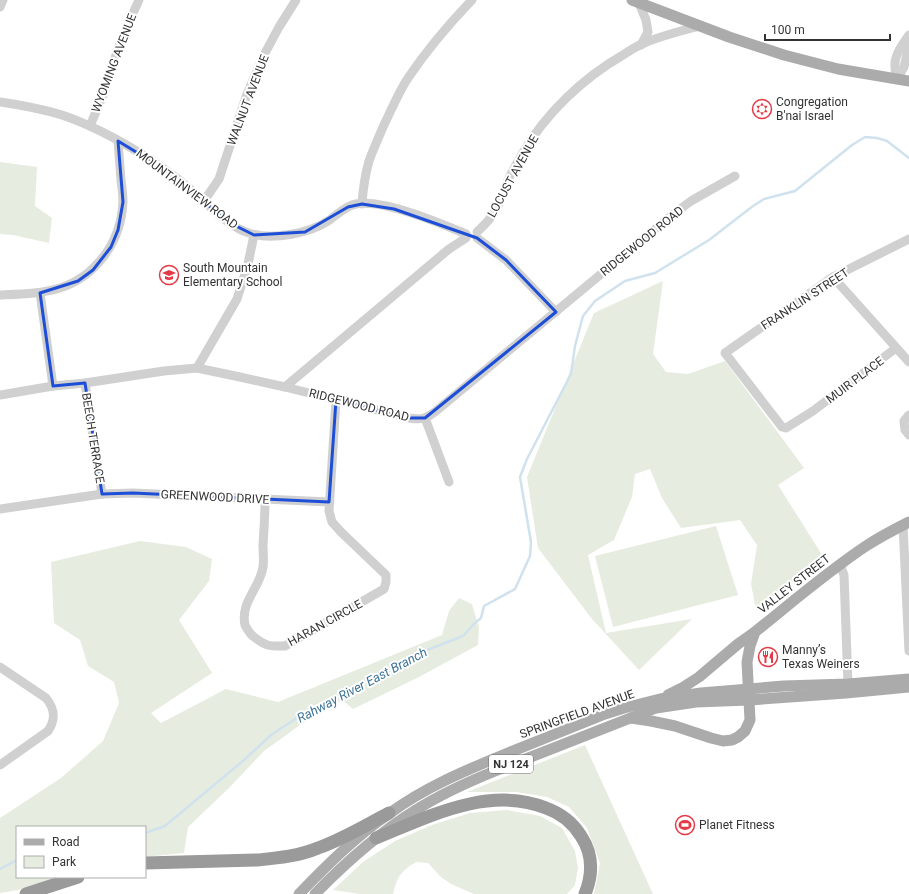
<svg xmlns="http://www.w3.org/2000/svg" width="909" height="894" font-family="Roboto,sans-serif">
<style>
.green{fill:#e6ecdf}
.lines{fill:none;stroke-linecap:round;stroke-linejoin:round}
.stream{stroke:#cfe2ee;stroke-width:2.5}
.minor{stroke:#d0d0d0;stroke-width:9}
.major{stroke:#ababab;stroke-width:11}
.highway{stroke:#9a9a9a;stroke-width:13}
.marked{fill:none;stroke:#1d4ed8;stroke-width:3;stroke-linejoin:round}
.labels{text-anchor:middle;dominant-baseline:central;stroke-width:4;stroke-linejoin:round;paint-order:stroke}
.shield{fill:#fff;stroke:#707070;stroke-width:1}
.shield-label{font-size:11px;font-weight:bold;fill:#333}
.street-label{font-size:12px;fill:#333;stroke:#fff}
.poi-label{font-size:12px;fill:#333;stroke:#fff;text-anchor:start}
.water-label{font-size:13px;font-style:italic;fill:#3f7597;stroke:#fff}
</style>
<rect width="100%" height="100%" fill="#fff"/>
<g class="green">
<path d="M 0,162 L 37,167 L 35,206 L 52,218 L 49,243 L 13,235 L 0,234 Z"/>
<path d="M 663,281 L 653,354 L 666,372 L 688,374 L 725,361 L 804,468 L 778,485 L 824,558 L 756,610 L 751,584 L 757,545 L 740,520 L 681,528 L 662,498 L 650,469 L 635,474 L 632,497 L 614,540 L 588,555 L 606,633 L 692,619 L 639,670 L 592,619 L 538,548 L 527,477 L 594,313 Z"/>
<path d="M 716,526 L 738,595 L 613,627 L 595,556 Z"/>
<path d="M 140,541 L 186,547 L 212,559 L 209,581 L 179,620 L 212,673 L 151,713 L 161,723 L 226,689 L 278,702 L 442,635 L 449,611 L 459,598 L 472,604 L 479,628 L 478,645 L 417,678 L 353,709 L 342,700 L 300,725 L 264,751 L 229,788 L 188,827 L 184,853 L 145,857 L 145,827 L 17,827 L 17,877 L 56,877 L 18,890 L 0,893 L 0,818 L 61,778 L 103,741 L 119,703 L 114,682 L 88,666 L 80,640 L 54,623 L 51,562 Z"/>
<path d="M 585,745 L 653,894 L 594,894 L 600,863 L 587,828 L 569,807 L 547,797 L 516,792 L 467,792 Z"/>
<path d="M 507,810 L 540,816 L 562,828 L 575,851 L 578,868 L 575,885 L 567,894 L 474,894 L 451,884 L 441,877 L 428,863 L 416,862 C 401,871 397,877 393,894 L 360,894 L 333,890 L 363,862 L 395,841 L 432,825 L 470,813 Z"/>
</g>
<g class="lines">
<g class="stream">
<path d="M 145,833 L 165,826 L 244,760 L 271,735 L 309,710 L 412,656 L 463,636 L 475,623 L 481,618 L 484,606 L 515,589 L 530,556 L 531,542 L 520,477 L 527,459 L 571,374 L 575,346 L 583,316 L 595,301 L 625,281 L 655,273 L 709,240 L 753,206 L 764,199 L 795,191 L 852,145 L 865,137 L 877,138 L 887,141 L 909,158"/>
<path d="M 0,869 L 17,860"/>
</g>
<g class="minor">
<path d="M 0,7 L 3,0"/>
<path d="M 641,45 L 648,32 L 646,20 L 639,3 L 642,0"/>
<path d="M 897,79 C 896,75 895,71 895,66 C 894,55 903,44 909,35"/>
<path d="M 897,79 L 904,67 L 907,54 L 907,39"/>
<path d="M 0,102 C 21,105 42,109 62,115 C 80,121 97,129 114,138 C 136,150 158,164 178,179 C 187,186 196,194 205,202 C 219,215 233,229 252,234 C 274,240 310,233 328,221 C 337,215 345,206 356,204 C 383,199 440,223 466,234"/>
<path d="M 90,126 L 103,95 L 118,49 L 129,22 L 139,0"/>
<path d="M 204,201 L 219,179 L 247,94 L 264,55 L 279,27 L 296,0"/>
<path d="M 362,204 C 363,190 365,175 369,161 C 373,150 378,139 383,127 C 391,111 398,93 408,78 C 427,50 449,24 472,0"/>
<path d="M 477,232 C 483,226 489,221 493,214 C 501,203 504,190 509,178 C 513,170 518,162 522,154 C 546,113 583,78 623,55 C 629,51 635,47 642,44 C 660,36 680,31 700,26"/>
<path d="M 477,238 L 506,260 L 556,312"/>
<path d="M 833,277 L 909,362"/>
<path d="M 40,293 L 53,386"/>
<path d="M 0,295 C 43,293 76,293 104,256 C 116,240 122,222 123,202 C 123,195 122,187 121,180 C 120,167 119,154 118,141"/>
<path d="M 896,348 L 813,411 L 786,428 L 782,427 L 725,353 L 833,277 L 909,239"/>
<path d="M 197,368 L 237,299 L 248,264 L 254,235"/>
<path d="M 85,383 L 102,494"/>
<path d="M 285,387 L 449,249 L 466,238"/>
<path d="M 0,395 L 53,386 L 85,383 L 164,371 L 197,368 L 240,377 L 285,387 L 409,418 C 421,420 426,419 436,411 L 671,216 L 691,201 L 735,176"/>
<path d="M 909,415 L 904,421 L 905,430 L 909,435"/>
<path d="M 425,418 L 449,482"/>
<path d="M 265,499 C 265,514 264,530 263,545 C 263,552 264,560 263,567 C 260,588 240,602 245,625 C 247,629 250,634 254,637 C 267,647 270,646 285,646 L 384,589 L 386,582 L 386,575 L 341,532 L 332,522 L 329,511 L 336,400"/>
<path d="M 0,509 L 102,494 L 133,493 L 329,502"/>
<path d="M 903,525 L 909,651"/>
<path d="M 840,565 L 844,575 L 848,684"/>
<path d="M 0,667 L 46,698 C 55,709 56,719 48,731 L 0,765"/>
</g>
<g class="major">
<path d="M 632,0 L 729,37 L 784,55 L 838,69 L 909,81"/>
<path d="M 668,695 L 682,688 L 699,677 L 738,644 L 755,632"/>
<path d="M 631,718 L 651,721 L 675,726 L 711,738 L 723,741 L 732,740 L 738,737 L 745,731 L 750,720 L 747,662 L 750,646 L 755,632 C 791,603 827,572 866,546 C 880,537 895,529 909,522"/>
<path d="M 299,894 C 327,865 356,836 390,813 C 424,788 464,771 503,755 C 537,741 571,728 605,714 L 624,708 L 660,699 L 701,693 L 784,686 L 848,684 L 909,679"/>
<path d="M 315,894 C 346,862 379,833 416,810 C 441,794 468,782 495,771 L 656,708 L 696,702 L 749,700 L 846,693 L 909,687"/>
</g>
<g class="highway">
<path d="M 376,838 C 428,817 489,785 546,808 C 560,813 573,823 581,836 C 593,854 593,874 585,894"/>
<path d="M 145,863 L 258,860 C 278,858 299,856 318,848 C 343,839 366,825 389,813"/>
<path d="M 26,894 L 78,877"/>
</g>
</g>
<path class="marked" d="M 118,141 L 164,169 L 230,223 L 254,235 L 305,232 L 348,207 L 362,204 L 394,209 L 477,238 L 506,260 L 556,312 L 425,418 L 409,418 L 336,400 L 329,502 L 133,493 L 102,494 L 85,383 L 53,386 L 40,293 L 78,281 L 93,270 L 111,247 L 118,230 L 123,202 Z"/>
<defs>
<g id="synagogue-ring" transform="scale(1)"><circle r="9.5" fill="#fff" stroke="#e63946" stroke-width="1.5"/><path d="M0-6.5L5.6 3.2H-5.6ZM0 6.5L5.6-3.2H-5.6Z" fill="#e63946"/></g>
<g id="school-ring" transform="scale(1)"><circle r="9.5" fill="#fff" stroke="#e63946" stroke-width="1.5"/><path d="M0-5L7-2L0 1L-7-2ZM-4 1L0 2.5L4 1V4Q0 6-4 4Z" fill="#e63946"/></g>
<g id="restaurant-ring" transform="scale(1)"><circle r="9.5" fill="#fff" stroke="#e63946" stroke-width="1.5"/><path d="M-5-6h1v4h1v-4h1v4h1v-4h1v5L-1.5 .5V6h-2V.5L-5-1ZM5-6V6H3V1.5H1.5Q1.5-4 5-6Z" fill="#e63946"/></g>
<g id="stadium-ring" transform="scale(1)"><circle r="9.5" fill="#fff" stroke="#e63946" stroke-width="1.5"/><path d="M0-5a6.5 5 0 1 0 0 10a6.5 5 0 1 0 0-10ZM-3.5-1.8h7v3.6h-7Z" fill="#e63946"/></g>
</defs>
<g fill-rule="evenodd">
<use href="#synagogue-ring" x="762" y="109"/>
<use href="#school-ring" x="169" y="275"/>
<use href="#restaurant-ring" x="768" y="657"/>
<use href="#stadium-ring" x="685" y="825"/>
</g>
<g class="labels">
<rect class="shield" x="489" y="755" width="44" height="18" rx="3"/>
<g class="shield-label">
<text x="511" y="764">NJ 124</text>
</g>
<g class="street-label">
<text transform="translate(114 63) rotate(-69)">WYOMING AVENUE</text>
<text transform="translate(248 100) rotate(-69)">WALNUT AVENUE</text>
<text transform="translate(513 176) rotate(-61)">LOCUST AVENUE</text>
<text transform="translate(187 189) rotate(37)">MOUNTAINVIEW ROAD</text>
<text transform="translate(642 241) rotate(-39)">RIDGEWOOD ROAD</text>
<text transform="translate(805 299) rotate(-33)">FRANKLIN STREET</text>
<text transform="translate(855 380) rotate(-37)">MUIR PLACE</text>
<text transform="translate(359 405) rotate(14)">RIDGEWOOD ROAD</text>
<text transform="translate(93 438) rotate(81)">BEECH TERRACE</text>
<text transform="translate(215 497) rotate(3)">GREENWOOD DRIVE</text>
<text transform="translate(794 584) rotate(-38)">VALLEY STREET</text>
<text transform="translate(325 623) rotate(-29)">HARAN CIRCLE</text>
<text transform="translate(577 714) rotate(-20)">SPRINGFIELD AVENUE</text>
</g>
<g class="poi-label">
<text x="776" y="102">Congregation<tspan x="776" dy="14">B'nai Israel</tspan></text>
<text x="183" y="268">South Mountain<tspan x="183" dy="14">Elementary School</tspan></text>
<text x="782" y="650">Manny’s<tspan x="782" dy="14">Texas Weiners</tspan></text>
<text x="699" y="825">Planet Fitness</text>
</g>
<g class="water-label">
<text transform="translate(362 685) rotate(-28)">Rahway River East Branch</text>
</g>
</g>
<rect x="16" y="826" width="130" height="52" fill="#ffffff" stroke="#adadad"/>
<rect x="24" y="839" width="20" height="6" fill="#ababab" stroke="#adadad"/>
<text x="52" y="846" font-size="12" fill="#333333">Road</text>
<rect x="24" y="856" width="20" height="12" fill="#e6ecdf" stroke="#adadad"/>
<text x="52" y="866" font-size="12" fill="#333333">Park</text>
<path d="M765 34v6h125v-6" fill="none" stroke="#333333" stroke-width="2"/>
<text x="771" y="34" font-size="12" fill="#333333" stroke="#ffffff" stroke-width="3" paint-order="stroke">100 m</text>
</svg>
